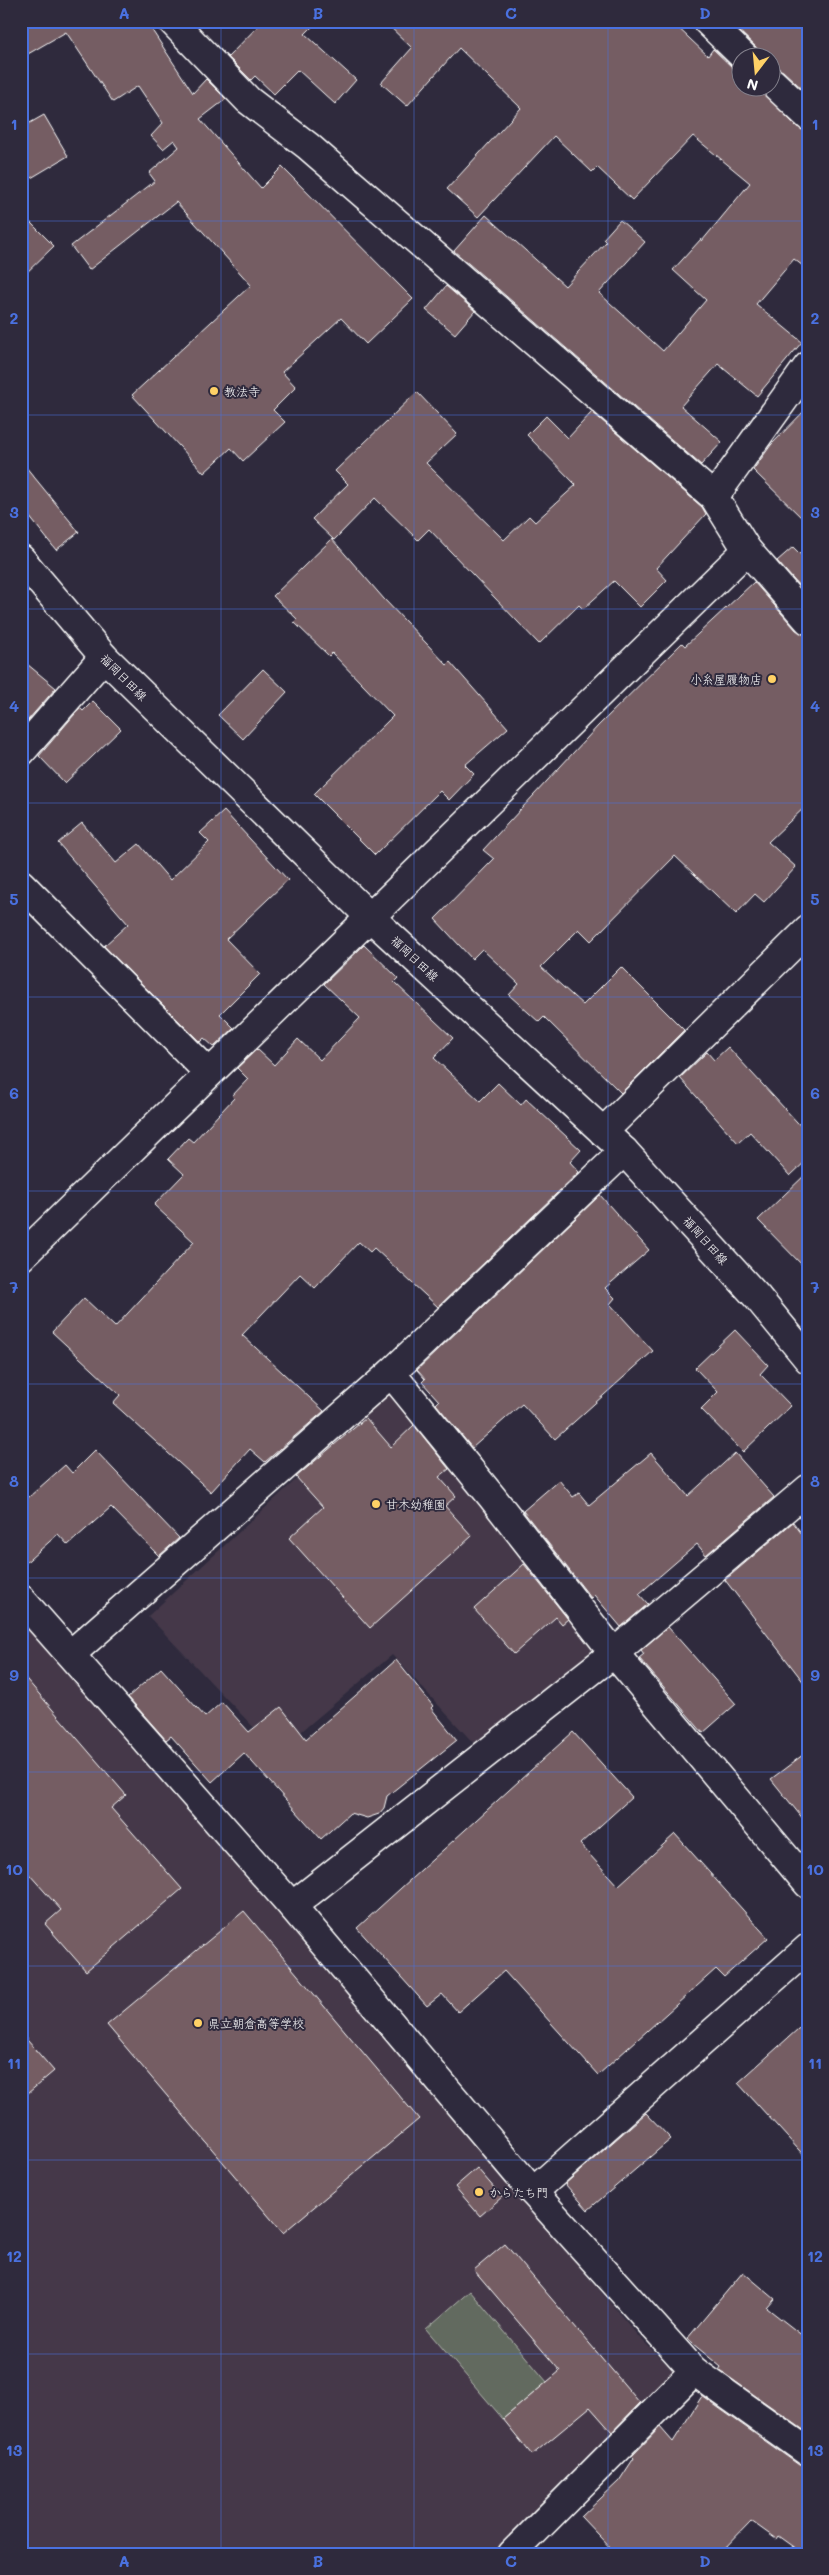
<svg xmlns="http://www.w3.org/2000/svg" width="829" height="2575" font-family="Mali,'Klee One',sans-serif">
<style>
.built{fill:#443949}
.green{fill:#626b5e;stroke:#b0b5ae}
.building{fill:#745d64;stroke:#fff}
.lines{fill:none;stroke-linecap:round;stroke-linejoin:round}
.street-casing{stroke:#fff;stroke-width:31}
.secondary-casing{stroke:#fff;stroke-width:31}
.street{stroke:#2f2a3d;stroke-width:28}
.secondary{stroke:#2f2a3d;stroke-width:28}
.grid{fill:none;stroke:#4a71e0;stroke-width:1;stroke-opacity:0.55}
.poi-dot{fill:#ffd166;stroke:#2f2a3d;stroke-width:2}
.labels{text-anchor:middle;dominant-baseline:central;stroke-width:4;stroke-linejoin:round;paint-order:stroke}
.poi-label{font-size:12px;fill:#fff;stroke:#2f2a3d;text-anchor:start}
.street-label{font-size:12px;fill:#fff;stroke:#2f2a3d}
.neatline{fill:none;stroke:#4a71e0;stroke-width:2}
.grid-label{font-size:16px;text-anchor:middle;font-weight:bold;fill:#4a71e0}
</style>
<rect width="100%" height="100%" fill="#2f2a3d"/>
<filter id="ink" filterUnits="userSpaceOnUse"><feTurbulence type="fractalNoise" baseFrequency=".02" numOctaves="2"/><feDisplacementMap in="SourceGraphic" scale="10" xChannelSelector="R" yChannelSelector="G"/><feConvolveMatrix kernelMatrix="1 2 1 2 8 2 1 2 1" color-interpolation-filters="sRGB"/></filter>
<g filter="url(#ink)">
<g class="built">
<path d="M 392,1391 L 599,1653 L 479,1749 L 392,1655 L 277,1752 L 148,1616 Z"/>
<path d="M 21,1616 L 136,1740 L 639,2337 L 678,2375 L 500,2554 L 21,2554 Z"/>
</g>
<path class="green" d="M 470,2291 L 547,2382 L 503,2419 L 426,2329 Z"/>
<g class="building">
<path d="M 21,21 L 146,21 L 193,93 L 206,79 L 226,99 L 200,119 L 261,188 L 282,167 L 413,299 L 366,344 L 341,318 L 282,372 L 296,387 L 273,410 L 285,422 L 243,461 L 231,448 L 204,473 L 132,395 L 251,285 L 176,202 L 89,270 L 71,246 L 155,181 L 149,173 L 179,147 L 174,140 L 163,149 L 151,136 L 163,123 L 138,86 L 113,102 L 66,32 L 21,58 Z"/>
<path d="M 263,21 L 318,21 L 305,34 L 356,80 L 335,104 L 298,70 L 274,94 L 255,76 L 251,80 L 228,57 Z"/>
<path d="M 384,21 L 671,21 L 708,56 L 713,49 L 734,69 L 742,73 L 742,88 L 758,88 L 797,127 L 808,131 L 808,270 L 794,259 L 756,304 L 802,342 L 757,396 L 718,364 L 681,406 L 722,442 L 701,465 L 454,251 L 486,215 L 565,286 L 606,242 L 603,239 L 620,220 L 645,242 L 599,293 L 663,351 L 706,300 L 673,270 L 701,239 L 702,241 L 750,183 L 693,136 L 632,200 L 597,167 L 592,172 L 554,136 L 478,217 L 447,189 L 521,108 L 459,48 L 407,106 L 381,83 L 412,48 Z"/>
<path d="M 738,21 L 808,21 L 808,94 L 783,71 L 772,67 L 772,58 L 760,58 L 756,47 L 734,26 Z"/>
<path d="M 44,115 L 68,156 L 21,184 L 21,128 Z"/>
<path d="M 21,213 L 54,246 L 21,278 Z"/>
<path d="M 446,286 L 475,311 L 455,334 L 426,310 Z"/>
<path d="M 417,392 L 457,434 L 426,463 L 504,540 L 529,516 L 535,522 L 576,485 L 527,435 L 546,416 L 568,438 L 592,412 L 702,507 L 706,514 L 656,568 L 667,580 L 640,607 L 614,581 L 583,609 L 579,605 L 539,644 L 429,529 L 418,540 L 375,498 L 334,540 L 312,519 L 348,484 L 335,471 Z"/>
<path d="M 808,407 L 808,524 L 753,470 L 771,445 Z"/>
<path d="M 21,461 L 79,532 L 56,550 L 21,506 Z"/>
<path d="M 332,539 L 384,599 L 447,665 L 450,662 L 508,728 L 465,765 L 474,774 L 449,800 L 440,791 L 375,855 L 314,794 L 393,716 L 332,653 L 329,656 L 294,622 L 297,619 L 273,596 Z"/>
<path d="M 793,547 L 808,562 L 808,596 L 777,561 Z"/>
<path d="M 754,582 L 796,630 L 808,635 L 808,804 L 768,842 L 796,867 L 764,902 L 755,894 L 736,914 L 675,856 L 591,941 L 579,929 L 541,967 L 583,1005 L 621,967 L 684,1030 L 621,1093 L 544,1017 L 539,1022 L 509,995 L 519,984 L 482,949 L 472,959 L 435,919 L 494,859 L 483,850 L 598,726 L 682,643 L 685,646 Z"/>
<path d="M 21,659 L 56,688 L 21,728 Z"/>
<path d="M 263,669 L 287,692 L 243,739 L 218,715 Z"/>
<path d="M 93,701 L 121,729 L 65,783 L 39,756 L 80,708 L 83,711 Z"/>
<path d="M 224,811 L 288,880 L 226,939 L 260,974 L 220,1014 L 234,1028 L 214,1047 L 204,1038 L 200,1042 L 104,946 L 128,924 L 58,843 L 82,823 L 116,863 L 139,844 L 170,880 L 209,842 L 200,833 Z"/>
<path d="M 364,945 L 398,978 L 394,982 L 453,1038 L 434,1058 L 480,1101 L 498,1083 L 521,1105 L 526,1099 L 581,1150 L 570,1162 L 579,1172 L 438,1307 L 374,1248 L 370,1252 L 359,1242 L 315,1288 L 300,1274 L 242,1335 L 324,1411 L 265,1462 L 250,1449 L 211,1492 L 113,1403 L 120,1395 L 52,1332 L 84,1298 L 115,1327 L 194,1242 L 154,1205 L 184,1174 L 168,1159 L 188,1138 L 193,1142 L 234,1098 L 232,1096 L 248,1079 L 237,1068 L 257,1049 L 274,1065 L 298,1039 L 320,1060 L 360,1018 L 324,984 Z"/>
<path d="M 728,1047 L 808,1134 L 808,1159 L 790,1176 L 750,1132 L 738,1143 L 680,1078 L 707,1052 L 714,1060 Z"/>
<path d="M 808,1172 L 808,1271 L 758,1220 Z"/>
<path d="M 600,1195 L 649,1250 L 605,1288 L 615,1298 L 610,1304 L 653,1351 L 555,1439 L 522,1404 L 472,1448 L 436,1404 L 439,1401 L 422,1382 L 425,1379 L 417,1370 Z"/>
<path d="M 735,1330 L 768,1365 L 760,1374 L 791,1406 L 743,1452 L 701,1409 L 718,1392 L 695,1368 Z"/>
<path d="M 366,1418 L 391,1447 L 414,1425 L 449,1469 L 439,1477 L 456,1496 L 445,1506 L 472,1536 L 370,1628 L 289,1538 L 323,1507 L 296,1477 Z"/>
<path d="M 95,1450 L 179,1538 L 159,1556 L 111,1507 L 68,1545 L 58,1534 L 21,1567 L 21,1504 L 65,1465 L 72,1473 Z"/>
<path d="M 651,1453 L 688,1496 L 735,1453 L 774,1497 L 706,1555 L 697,1544 L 639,1594 L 648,1604 L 621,1627 L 594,1595 L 591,1598 L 523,1511 L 559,1480 L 573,1497 L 579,1493 L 589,1505 Z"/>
<path d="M 793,1522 L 808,1542 L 808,1688 L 725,1580 Z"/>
<path d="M 524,1564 L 568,1619 L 562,1624 L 556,1617 L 514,1654 L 474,1609 Z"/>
<path d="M 668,1627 L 736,1704 L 703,1733 L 639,1658 L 644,1654 L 641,1650 Z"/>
<path d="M 396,1660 L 433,1706 L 431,1708 L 457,1740 L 387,1796 L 384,1808 L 379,1814 L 367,1818 L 350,1813 L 321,1839 L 244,1753 L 212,1782 L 171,1736 L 166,1740 L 128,1697 L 161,1668 L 205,1717 L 222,1702 L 249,1732 L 281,1707 L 306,1739 Z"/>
<path d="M 21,1673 L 126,1795 L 111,1808 L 182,1889 L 86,1971 L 45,1924 L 61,1910 L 21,1865 Z"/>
<path d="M 573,1732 L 632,1797 L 580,1844 L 618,1886 L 675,1834 L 768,1938 L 724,1977 L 716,1969 L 598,2075 L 504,1971 L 458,2012 L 442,1994 L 427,2006 L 357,1928 Z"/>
<path d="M 808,1751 L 808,1825 L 771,1779 Z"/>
<path d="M 244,1911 L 419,2119 L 283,2233 L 107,2025 Z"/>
<path d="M 808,2020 L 808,2160 L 738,2083 Z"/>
<path d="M 21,2033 L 54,2071 L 21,2099 Z"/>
<path d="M 646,2113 L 671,2139 L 588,2210 L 565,2184 Z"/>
<path d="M 477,2168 L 502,2197 L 480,2216 L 455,2187 Z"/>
<path d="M 505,2244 L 640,2403 L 612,2432 L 590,2407 L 532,2455 L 503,2419 L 560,2371 L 474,2270 Z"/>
<path d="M 743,2272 L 775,2299 L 767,2308 L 808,2340 L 808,2433 L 719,2370 L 721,2367 L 687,2339 Z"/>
<path d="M 702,2396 L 799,2465 L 808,2467 L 808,2554 L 803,2554 L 778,2536 L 776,2539 L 751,2521 L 719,2554 L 616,2554 L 581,2517 L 619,2481 L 634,2458 L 632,2456 L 660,2427 L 673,2442 Z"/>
</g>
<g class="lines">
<g class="street-casing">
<g id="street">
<path d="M 172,21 L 248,100 L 308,146 L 714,497 L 747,550 L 808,620"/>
<path d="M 707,21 L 745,58"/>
<path d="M 772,82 L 808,116"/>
<path d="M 714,497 L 808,366"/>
<path d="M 21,752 L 104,657"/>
<path d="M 21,884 L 209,1073"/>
<path d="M 603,1132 L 808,930"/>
<path d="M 21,1257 L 747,550"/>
<path d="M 391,1373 L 492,1497 L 614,1653 L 808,1884"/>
<path d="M 21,1599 L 292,1906 L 533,2192 L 694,2371 L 808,2452"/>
<path d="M 71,1654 L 391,1373 L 624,1151"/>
<path d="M 292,1906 L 614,1653 L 808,1489"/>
<path d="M 533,2192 L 808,1948"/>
<path d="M 512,2554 L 694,2371"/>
</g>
</g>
<g class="secondary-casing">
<path id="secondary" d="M 21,559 L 104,657 L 369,916 L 624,1151 L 758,1298 L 808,1359"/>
</g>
<use href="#street" class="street"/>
<use href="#secondary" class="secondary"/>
</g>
</g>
<path class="grid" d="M 221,21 L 221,2554M 414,21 L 414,2554M 608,21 L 608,2554M 21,221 L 808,221M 21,415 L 808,415M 21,609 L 808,609M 21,803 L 808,803M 21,997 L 808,997M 21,1191 L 808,1191M 21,1384 L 808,1384M 21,1578 L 808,1578M 21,1772 L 808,1772M 21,1966 L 808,1966M 21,2160 L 808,2160M 21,2354 L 808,2354"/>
<g class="poi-dot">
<circle cx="214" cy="391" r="5"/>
<circle cx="772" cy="679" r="5"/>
<circle cx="376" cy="1504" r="5"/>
<circle cx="198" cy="2023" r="5"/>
<circle cx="479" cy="2192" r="5"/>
</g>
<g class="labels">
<g class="poi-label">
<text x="224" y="391">教法寺</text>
<text x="762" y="679" text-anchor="end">小糸屋履物店</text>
<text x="386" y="1504">甘木幼稚園</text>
<text x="208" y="2023">県立朝倉高等学校</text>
<text x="489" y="2192">からたち門</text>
</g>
<g class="street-label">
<text transform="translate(124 677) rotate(45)">福岡日田線</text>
<text transform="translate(415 958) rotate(43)">福岡日田線</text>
<text transform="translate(706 1240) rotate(48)">福岡日田線</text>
</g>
</g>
<rect width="829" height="2575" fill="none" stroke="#2f2a3d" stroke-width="55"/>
<g transform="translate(756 72) rotate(196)"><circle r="24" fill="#2f2a3d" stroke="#827f8b"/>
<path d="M0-4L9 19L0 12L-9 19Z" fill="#ffd166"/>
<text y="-8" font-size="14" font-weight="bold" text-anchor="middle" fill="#ffffff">N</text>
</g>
<rect x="28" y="28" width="774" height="2520" class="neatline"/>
<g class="grid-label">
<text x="124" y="19">A</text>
<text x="318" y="19">B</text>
<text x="511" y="19">C</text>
<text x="705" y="19">D</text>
<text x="14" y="130">1</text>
<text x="815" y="130">1</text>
<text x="14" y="324">2</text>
<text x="815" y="324">2</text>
<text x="14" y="518">3</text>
<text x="815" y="518">3</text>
<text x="14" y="712">4</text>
<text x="815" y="712">4</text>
<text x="14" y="905">5</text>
<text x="815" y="905">5</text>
<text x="14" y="1099">6</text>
<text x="815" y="1099">6</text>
<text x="14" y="1293">7</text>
<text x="815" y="1293">7</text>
<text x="14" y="1487">8</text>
<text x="815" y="1487">8</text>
<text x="14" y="1681">9</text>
<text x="815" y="1681">9</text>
<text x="14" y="1875">10</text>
<text x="815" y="1875">10</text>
<text x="14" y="2069">11</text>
<text x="815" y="2069">11</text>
<text x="14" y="2262">12</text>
<text x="815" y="2262">12</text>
<text x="14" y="2456">13</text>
<text x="815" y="2456">13</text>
<text x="124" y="2567">A</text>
<text x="318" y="2567">B</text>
<text x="511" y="2567">C</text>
<text x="705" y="2567">D</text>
</g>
</svg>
